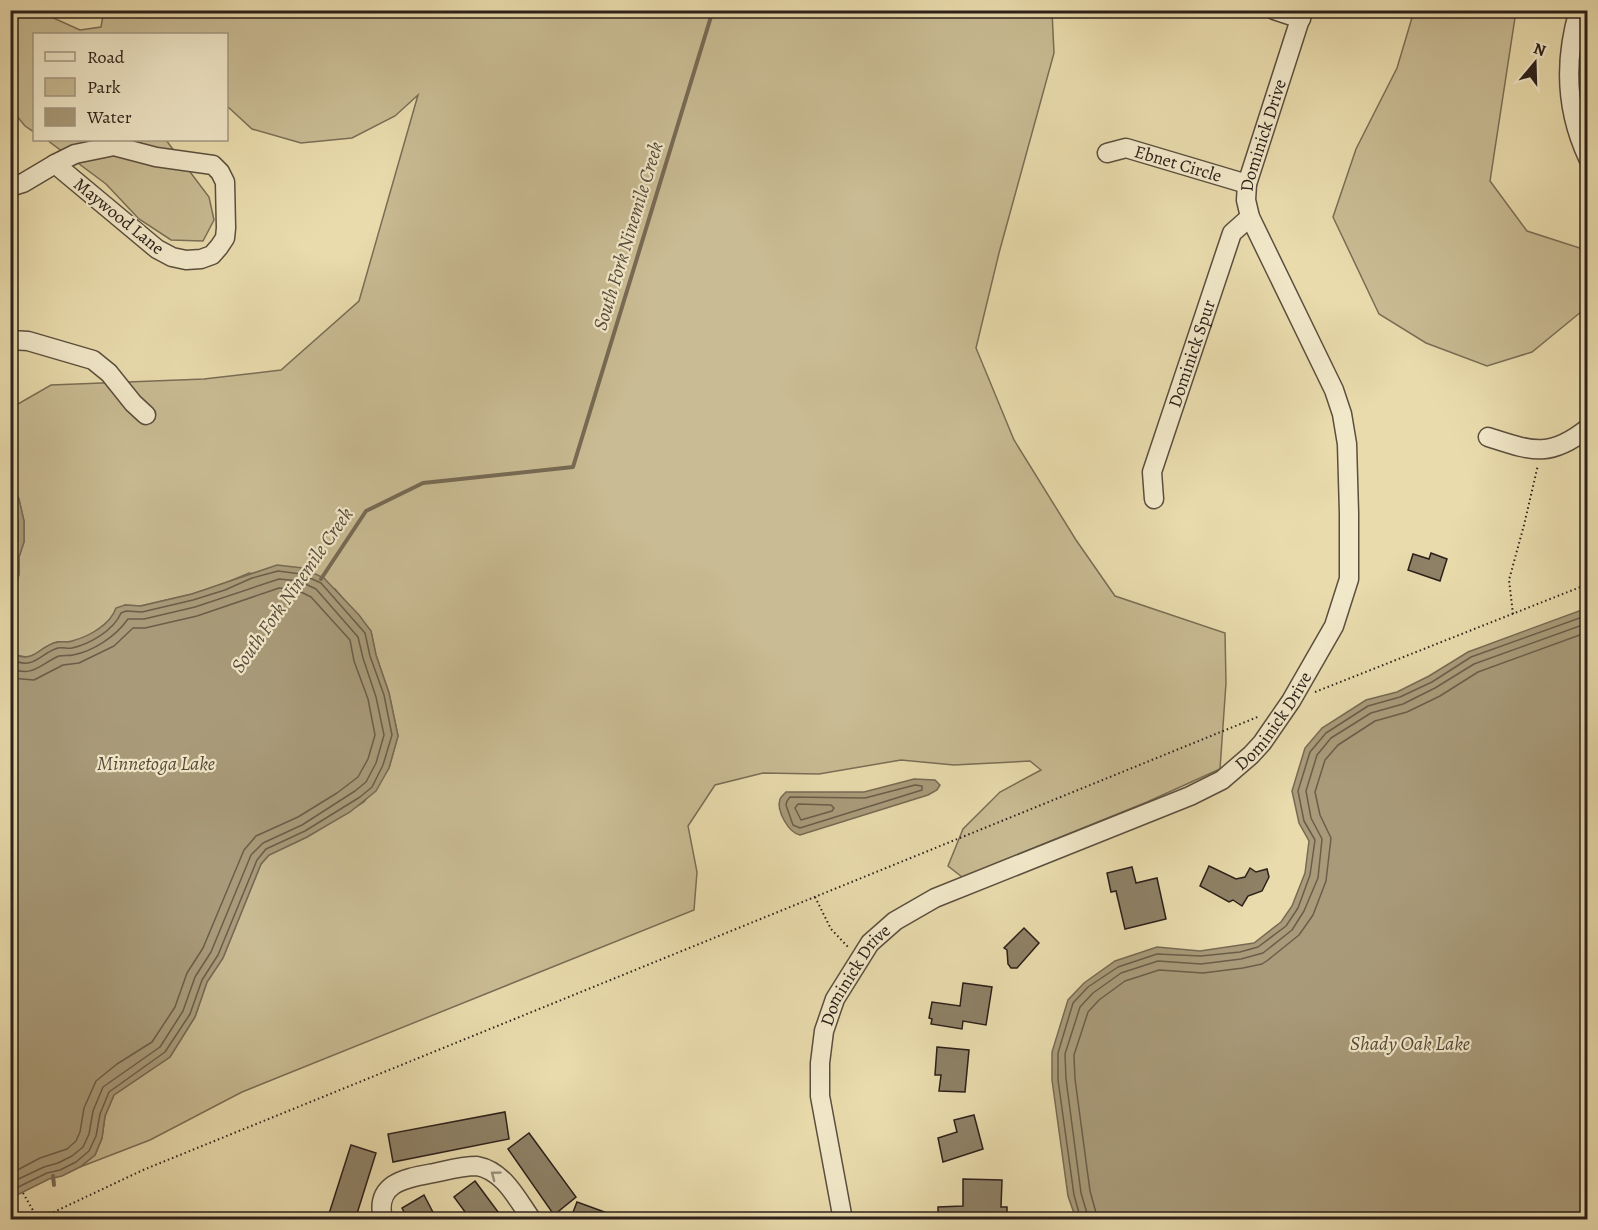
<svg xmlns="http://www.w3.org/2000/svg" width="1598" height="1230" font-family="Alegreya,serif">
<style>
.green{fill:#c9bb93;stroke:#7a6e56;stroke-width:1.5}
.water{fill:#a99b7a;stroke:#776a54;stroke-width:1.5}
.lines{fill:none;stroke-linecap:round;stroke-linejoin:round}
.shore{stroke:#6a5e4a;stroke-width:1.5}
.stream{stroke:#776a54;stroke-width:4}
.building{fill:#8e8166;stroke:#2c201a;stroke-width:1.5}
.minor-casing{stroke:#5b4f3e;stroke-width:21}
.path{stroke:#2c201a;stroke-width:2;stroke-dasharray:1.5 3;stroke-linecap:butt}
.minor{stroke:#f1e8c9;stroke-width:18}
.oneway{stroke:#988e7a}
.labels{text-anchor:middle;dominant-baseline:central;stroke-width:4.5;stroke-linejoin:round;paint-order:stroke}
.street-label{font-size:18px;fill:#2c201a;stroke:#f1e8c9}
.water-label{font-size:20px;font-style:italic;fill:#584b3c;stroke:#f1e8c9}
</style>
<rect width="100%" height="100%" fill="#e9dbac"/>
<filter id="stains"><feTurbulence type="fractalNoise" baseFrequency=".00333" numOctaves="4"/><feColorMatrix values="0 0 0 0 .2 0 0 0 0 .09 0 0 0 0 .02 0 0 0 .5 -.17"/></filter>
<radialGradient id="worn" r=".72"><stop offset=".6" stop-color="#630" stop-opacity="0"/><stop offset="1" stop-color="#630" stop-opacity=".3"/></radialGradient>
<g class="green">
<path d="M 104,10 L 1052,11 L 1054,53 L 999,253 L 976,348 L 1014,440 L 1076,540 L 1115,596 L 1225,633 L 1226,683 L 1220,769 L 1147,802 L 962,877 L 948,866 L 963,829 L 1000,792 L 1041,770 L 1030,761 L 954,765 L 901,760 L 819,774 L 763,773 L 715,785 L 688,826 L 697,872 L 694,910 L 242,1092 L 150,1140 L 80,1167 L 95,1155 L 102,1138 L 105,1116 L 114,1095 L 170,1057 L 195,1017 L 207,982 L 223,958 L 261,864 L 269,855 L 307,837 L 364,802 L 389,768 L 398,736 L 389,693 L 376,655 L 371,631 L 335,589 L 249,573 L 223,584 L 192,594 L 140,606 L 125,605 C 110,620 93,637 71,642 C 67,643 62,641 57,642 C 36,648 36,664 11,653 L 11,607 L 19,574 L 19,557 L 24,542 L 24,521 L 19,500 L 11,480 L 11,408 L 51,385 L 204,379 L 281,370 L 359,301 L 418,95 L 395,116 L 352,138 L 301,143 L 252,129 L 227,106 L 226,34 L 34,34 L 34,132 L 25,126 L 11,109 L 11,11 L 38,11 L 80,30 L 101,27 Z"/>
<path d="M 1414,11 L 1516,11 L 1490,181 L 1527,231 L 1586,250 L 1587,307 L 1532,352 L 1487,366 L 1426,343 L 1379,314 L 1333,217 L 1356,149 L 1397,68 Z"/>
<path d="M 47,140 L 166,140 L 209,197 L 214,220 L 203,241 L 171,240 L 139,219 L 106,184 Z"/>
</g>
<g class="water">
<path d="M 11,480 L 19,499 L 24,521 L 24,542 L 19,557 L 19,574 L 11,607 Z"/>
<path d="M 277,565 L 303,568 L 324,578 L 359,615 L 371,631 L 376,655 L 389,693 L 398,736 L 389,768 L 376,791 L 350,812 L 307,837 L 269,855 L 261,864 L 223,958 L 207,982 L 195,1017 L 170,1057 L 114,1095 L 105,1116 L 102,1138 L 95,1155 L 80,1167 L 62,1176 L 49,1179 L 11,1198 L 11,653 C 36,665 37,646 58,642 C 63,641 68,643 72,641 C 90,636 110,625 116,608 L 125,605 L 141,606 L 192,594 Z"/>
<path d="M 1587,608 L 1587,1219 L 1076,1219 L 1068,1196 L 1052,1080 L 1052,1052 L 1068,1000 L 1084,983 L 1115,961 L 1157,947 L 1200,951 L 1254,943 L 1281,922 L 1292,906 L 1305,873 L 1309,841 L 1299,823 L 1292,791 L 1305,748 L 1322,728 L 1366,700 L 1397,692 L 1429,676 L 1468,652 Z"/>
<path d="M 914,779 L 935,780 L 940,785 L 937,790 L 928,795 L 800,835 C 789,833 776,811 780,799 C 781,797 784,794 786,792 L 864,792 Z"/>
</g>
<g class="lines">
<g class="shore">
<path d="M 10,494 L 18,522 L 18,541 L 13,556 L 10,582"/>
<path d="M 10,659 C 35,671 38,654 58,648 C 63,647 68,649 72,648 C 90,644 114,630 121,613 L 126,611 L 142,612 L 193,600 L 225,590 L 252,578 L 278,571 L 301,574 L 321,583 L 365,633 L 370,656 L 384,695 L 392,735 L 383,765 L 372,787 L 360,797 L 305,831 L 266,849 L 257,860 L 218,955 L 202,980 L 190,1014 L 165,1052 L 109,1092 L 100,1114 L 96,1136 L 89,1151 L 76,1162 L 60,1170 L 47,1173 L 10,1191"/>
<path d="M 10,668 C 33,678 40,664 59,656 C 64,655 69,656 73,655 C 94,651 116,636 128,619 L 144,619 L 195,607 L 279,579 L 299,581 L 316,589 L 358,637 L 363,658 L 376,697 L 384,735 L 376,763 L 366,782 L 355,791 L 302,825 L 263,843 L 251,855 L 211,952 L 195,977 L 183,1011 L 160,1047 L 103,1087 L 93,1111 L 89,1134 L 83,1147 L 72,1156 L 58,1163 L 44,1167 L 10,1183"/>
<path d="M 10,678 L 34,680 L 63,665 L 79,663 L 114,646 L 133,628 L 145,628 L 197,616 L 279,588 L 297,590 L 311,597 L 350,640 L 354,661 L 368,699 L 375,735 L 368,759 L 358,777 L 337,793 L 298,817 L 256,836 L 244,850 L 203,948 L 187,973 L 175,1007 L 152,1042 L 117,1064 L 96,1081 L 84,1108 L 80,1132 L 76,1141 L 67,1149 L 40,1158 L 10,1174"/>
<path d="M 915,785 L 922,786 L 922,790 L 800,828 L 793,825 L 786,805 L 787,801 L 790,797 L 865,798 Z"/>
<path d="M 798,804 L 831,805 L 834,808 L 832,811 L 801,820 L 795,808 Z"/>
<path d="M 1081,1220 L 1074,1195 L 1058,1080 L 1058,1053 L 1073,1003 L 1088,987 L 1118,967 L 1157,954 L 1201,956 L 1240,952 L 1258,947 L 1286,926 L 1298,908 L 1310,875 L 1315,840 L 1304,821 L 1298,791 L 1310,752 L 1326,733 L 1368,706 L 1400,697 L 1432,682 L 1471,657 L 1588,615"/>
<path d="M 1089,1220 L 1081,1193 L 1066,1079 L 1065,1054 L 1080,1007 L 1093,993 L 1121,973 L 1158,961 L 1201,964 L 1241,959 L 1263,953 L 1292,930 L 1304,911 L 1318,878 L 1322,839 L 1311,818 L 1306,791 L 1317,755 L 1331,738 L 1371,713 L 1403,704 L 1435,688 L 1474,664 L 1588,623"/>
<path d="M 1098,1220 L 1090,1191 L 1075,1079 L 1074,1055 L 1088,1012 L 1099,1000 L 1125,981 L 1159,970 L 1203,973 L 1243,968 L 1262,964 L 1268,960 L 1299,935 L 1313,915 L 1326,881 L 1331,838 L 1320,815 L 1315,792 L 1325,760 L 1338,745 L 1375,721 L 1407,712 L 1440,696 L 1478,672 L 1588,632"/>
</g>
<g class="stream">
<path d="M 321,579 L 366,511 L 423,483 L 573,467 L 713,10"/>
<path d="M 53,1176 L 54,1185"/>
</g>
</g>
<g class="building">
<path d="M 1431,553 L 1447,559 L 1440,581 L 1408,570 L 1413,554 L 1429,559 Z"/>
<path d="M 1209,866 L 1236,879 L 1245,877 L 1250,868 L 1256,872 L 1267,869 L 1269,877 L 1262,891 L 1248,896 L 1242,906 L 1233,900 L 1229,902 L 1200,886 Z"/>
<path d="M 1132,867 L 1136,883 L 1157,878 L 1166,919 L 1125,929 L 1116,891 L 1111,892 L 1107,873 Z"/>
<path d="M 1024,928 L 1039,943 L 1017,968 L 1011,968 L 1008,964 L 1007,950 L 1004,948 Z"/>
<path d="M 963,983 L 992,987 L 986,1025 L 963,1021 L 962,1029 L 931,1024 L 932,1019 L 929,1018 L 932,1002 L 960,1006 Z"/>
<path d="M 937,1047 L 969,1050 L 965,1092 L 939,1091 L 941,1075 L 935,1075 Z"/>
<path d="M 505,1112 L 509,1139 L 393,1162 L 388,1134 Z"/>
<path d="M 974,1115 L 983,1149 L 943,1162 L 938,1138 L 957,1132 L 954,1120 Z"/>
<path d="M 529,1133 L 576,1197 L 554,1215 L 508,1149 Z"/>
<path d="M 351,1145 L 376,1153 L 355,1220 L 327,1220 Z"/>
<path d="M 963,1179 L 1002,1180 L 1001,1207 L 1007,1207 L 1007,1220 L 938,1220 L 938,1207 L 963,1206 Z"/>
<path d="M 475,1181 L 504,1220 L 471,1220 L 454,1197 Z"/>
<path d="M 424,1195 L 437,1220 L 408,1220 L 402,1208 Z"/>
<path d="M 577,1202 L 621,1218 L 620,1220 L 570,1220 Z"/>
</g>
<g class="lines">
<g class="minor-casing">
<g id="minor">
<path d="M 1274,10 L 1301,19"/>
<path d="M 1579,10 C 1564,60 1566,111 1588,158"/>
<path d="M 114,146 L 156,157 L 213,165 L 220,172 L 225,182 L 226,228 L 225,238 L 219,247 L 212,255 L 201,259 L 186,260 L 172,257 L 157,249 L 55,164 L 75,154 Z"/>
<path id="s1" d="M 1107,153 L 1126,148 L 1247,184"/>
<path d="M 10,187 L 23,183 L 55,164"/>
<path d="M 10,340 L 28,341 L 93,360 L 109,373 L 133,403 L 146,415"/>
<path d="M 1488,437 C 1532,451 1549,459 1588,428"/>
<path id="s2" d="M 1154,499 L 1152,472 L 1232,233 L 1250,217"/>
<path d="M 383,1220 C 374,1182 407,1178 434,1173 C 448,1170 462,1166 477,1166 C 504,1171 517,1199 532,1220"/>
<path id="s3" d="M 843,1220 L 820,1096 L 820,1063 L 824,1031 L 835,999 L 870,943 L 895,921 L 935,898 L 1190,796 L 1222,780 L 1251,755 L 1262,743 L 1291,701 L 1334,626 L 1349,579 L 1349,513 L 1347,444 L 1342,414 L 1334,390 L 1250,217 L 1246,200 L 1247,184 L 1303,10"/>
</g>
</g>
<g class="path">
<path d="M 1513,614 L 1509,580 L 1524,525 L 1538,465"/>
<path d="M 1315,692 L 1588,584"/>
<path d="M 815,897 L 831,929 L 849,948"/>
<path d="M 23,1193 L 38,1219"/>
<path d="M 37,1220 L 143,1170 L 1260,716"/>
</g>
<use href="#minor" class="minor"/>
</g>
<defs><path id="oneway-chevron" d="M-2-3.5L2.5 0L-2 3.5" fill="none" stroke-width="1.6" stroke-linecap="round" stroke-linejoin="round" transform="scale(1.5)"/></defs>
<use class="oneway" href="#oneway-chevron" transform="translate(495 1175) rotate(-143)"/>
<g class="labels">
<g class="street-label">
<text stroke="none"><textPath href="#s3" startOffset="1390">Dominick Drive</textPath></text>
<text stroke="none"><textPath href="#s1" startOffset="74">Ebnet Circle</textPath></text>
<text transform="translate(119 216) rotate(39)">Maywood Lane</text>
<text stroke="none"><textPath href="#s2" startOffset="152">Dominick Spur</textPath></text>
<text stroke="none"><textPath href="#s3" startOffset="760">Dominick Drive</textPath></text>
<text stroke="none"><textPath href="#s3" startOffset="256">Dominick Drive</textPath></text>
</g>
<g class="water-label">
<text transform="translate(628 236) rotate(-73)">South Fork Ninemile Creek</text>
<text transform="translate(292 590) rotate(-55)">South Fork Ninemile Creek</text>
<text x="156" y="763">Minnetoga Lake</text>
<text x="1410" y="1043">Shady Oak Lake</text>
</g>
</g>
<rect width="1598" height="1230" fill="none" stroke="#e9dbac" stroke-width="36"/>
<rect x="12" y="12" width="1574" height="1206" fill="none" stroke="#2c201a" stroke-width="3"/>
<rect x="18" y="18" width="1562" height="1194" fill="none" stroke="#2c201a" stroke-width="1.5"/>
<rect x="33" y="33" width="195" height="108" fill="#f1e8c9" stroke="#a29883" stroke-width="1.5"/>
<rect x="45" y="52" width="30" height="9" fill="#f1e8c9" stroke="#a29883" stroke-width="1.5"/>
<text x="87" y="63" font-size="18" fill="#2c201a">Road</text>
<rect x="45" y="78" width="30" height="18" fill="#c9bb93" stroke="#a29883" stroke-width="1.5"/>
<text x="87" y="93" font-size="18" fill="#2c201a">Park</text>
<rect x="45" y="108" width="30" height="18" fill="#a99b7a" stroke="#a29883" stroke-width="1.5"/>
<text x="87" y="123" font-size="18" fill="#2c201a">Water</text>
<g transform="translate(1535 63) rotate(19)" stroke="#f1e8c9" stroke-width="4.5" paint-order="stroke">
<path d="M0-4.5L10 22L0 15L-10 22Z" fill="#2c201a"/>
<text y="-9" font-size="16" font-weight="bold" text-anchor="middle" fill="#2c201a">N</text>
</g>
<rect width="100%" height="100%" filter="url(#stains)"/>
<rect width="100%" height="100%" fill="url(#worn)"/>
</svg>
